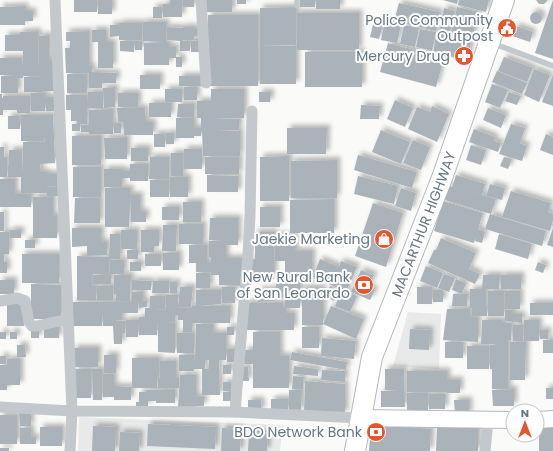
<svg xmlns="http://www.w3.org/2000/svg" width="553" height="451" font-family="Poppins,sans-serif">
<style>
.built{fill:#e8e9e9}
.building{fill:#aab3b9;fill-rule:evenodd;filter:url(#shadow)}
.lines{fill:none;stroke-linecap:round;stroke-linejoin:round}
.secondary-casing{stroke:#b3babf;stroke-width:18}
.highway-casing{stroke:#b4b9bd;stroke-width:22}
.lane{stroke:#c3c8cc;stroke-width:5.5}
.street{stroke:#c3c8cc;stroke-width:11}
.secondary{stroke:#fff;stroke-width:16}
.highway{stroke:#fff;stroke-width:20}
.labels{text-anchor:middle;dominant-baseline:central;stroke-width:4;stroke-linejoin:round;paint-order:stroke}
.poi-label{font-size:14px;fill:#657683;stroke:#fff;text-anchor:end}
.street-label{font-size:14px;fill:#657683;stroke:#fff}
</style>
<defs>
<filter id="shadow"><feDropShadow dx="3.5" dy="-3.5" stdDeviation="2" flood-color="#0004"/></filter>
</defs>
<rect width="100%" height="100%" fill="#fafaf8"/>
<g class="built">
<path d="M 408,312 L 441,314 L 439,369 L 393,366 Z"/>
<path d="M 79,417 L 283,425 L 280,451 L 78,451 Z"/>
</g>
<g class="building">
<rect x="74" y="0" width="23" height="12"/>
<rect x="98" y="0" width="14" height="14"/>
<path d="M 170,0 L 182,0 L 182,17 L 163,17 L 163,4 L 170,4 Z"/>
<rect x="183" y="0" width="11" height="7"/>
<rect x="204" y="0" width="28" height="12"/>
<rect x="237" y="0" width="9" height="4"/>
<rect x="300" y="0" width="15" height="7"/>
<rect x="316" y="0" width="24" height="9"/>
<path d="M 443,0 L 458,0 L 457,4 Z"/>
<path d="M 459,0 L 489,0 L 486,12 L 458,5 Z"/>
<path d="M 536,0 L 547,0 L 547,1 L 544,4 L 539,4 Z"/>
<path d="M 553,0 L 553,59 L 535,53 Z"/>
<path d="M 399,3 L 440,12 L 436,31 L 394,21 Z"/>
<path d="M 25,6 L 25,18 L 25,11 L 33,11 L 33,21 L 25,21 L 25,25 L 0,25 L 0,7 Z"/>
<rect x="153" y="7" width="9" height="11"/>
<path d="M 296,7 L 296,45 L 260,46 L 260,8 Z"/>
<path d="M 457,7 L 479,12 L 472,38 L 451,33 Z"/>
<path d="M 444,8 L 455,11 L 450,33 L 439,30 Z"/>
<circle cx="536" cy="18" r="6"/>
<rect x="297" y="13" width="62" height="37"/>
<rect x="208" y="15" width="50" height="71"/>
<path d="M 374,21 L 383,23 L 379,39 L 370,37 Z"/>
<path d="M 385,21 L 401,25 L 397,43 L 381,40 Z"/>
<path d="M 143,22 L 166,22 L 166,43 L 169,43 L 169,47 L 176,47 L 176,58 L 169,58 L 169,65 L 144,65 L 144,43 L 163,42 L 143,41 Z"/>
<rect x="119" y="23" width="23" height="17"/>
<path d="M 110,25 L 119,25 L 119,36 L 110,37 Z"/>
<path d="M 404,25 L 419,28 L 415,47 L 400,44 Z"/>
<path d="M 516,26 L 533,32 L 530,42 L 512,36 Z"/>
<path d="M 167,27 L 183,28 L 183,41 L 190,41 L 190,51 L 180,51 L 180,41 L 167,40 Z"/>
<path d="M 183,27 L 194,27 L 194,29 L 202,29 L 202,36 L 194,36 L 194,40 L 183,40 Z"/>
<path d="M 420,29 L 436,32 L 432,51 L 416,47 Z"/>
<rect x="92" y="30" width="14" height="12"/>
<path d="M 38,31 L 38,65 L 39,65 L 39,50 L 49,50 L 49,60 L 54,60 L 54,91 L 42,91 L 42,77 L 42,92 L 24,92 L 24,77 L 39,77 L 39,67 L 39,76 L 23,76 L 23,78 L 18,78 L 18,93 L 1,93 L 1,76 L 14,75 L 0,75 L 0,58 L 14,58 L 14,69 L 14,58 L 22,58 L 23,65 L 23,51 L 20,51 L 20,32 Z"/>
<path d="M 89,31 L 89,66 L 92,66 L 92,72 L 117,73 L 116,83 L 102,83 L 102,88 L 89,88 L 89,73 L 66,73 L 65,48 L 70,48 L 70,41 L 66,41 L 66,32 Z"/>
<path d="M 437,31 L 472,39 L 467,60 L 433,53 Z"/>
<rect x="5" y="35" width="15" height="16"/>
<path d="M 49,35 L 49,50 L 39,50 L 39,36 Z"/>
<path d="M 195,39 L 202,39 L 202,52 L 191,52 L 191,41 L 197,41 L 195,40 Z"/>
<path d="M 120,41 L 134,41 L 134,52 L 120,51 Z"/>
<path d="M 134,41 L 142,41 L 142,50 L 135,50 Z"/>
<rect x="98" y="42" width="15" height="26"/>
<path d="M 388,43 L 444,58 L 436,87 L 380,72 Z"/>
<rect x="260" y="46" width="36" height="38"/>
<rect x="305" y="52" width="57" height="35"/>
<rect x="176" y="57" width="6" height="10"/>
<path d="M 504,57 L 533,68 L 527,82 L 498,71 Z"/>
<path d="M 534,69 L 550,75 L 539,102 L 524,95 Z"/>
<path d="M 497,71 L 527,83 L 522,94 L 492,82 Z"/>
<rect x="67" y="74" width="20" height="19"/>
<rect x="140" y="75" width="20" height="14"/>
<path d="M 553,75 L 553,106 L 542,102 Z"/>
<rect x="179" y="76" width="25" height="10"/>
<path d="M 492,84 L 508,90 L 500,108 L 485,102 Z"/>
<path d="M 115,87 L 115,107 L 104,108 L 103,88 Z"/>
<rect x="184" y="87" width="13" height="13"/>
<rect x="165" y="89" width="17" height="13"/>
<path d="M 211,89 L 244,89 L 244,118 L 210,118 L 239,119 L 239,130 L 217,131 L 240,131 L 240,156 L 203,156 L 202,130 L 201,136 L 194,136 L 194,138 L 176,138 L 176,118 L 194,118 L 194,128 L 201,128 L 201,118 L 197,118 L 197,101 L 211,101 Z"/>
<path d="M 88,92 L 103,92 L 103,108 L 87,108 L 87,124 L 80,124 L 80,131 L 72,131 L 72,124 L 77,124 L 77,121 L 71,121 L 71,110 L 66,110 L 66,95 L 87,95 L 87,102 L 88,102 Z"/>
<path d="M 259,92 L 271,92 L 270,102 L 259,102 Z"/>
<path d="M 509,92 L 521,96 L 517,105 L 505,101 Z"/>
<path d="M 31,93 L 45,93 L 45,97 L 55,97 L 55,111 L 46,111 L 46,102 L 45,111 L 31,111 Z"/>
<rect x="118" y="93" width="20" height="14"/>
<path d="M 0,94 L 2,94 L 2,98 L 3,98 L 3,96 L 30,96 L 30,113 L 17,113 L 17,110 L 3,110 L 3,115 L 0,115 Z"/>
<path d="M 395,100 L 413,108 L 405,127 L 387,119 Z"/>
<rect x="149" y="103" width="22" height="14"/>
<path d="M 178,104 L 194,104 L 194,117 L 177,117 Z"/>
<path d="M 361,105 L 380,106 L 379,119 L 360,119 Z"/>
<path d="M 432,106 L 449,114 L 437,142 L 408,129 L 417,107 L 430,112 Z"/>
<path d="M 117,108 L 145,108 L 146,122 L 153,122 L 153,135 L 124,135 L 123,122 L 118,122 Z"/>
<path d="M 488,108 L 506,115 L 501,128 L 483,120 Z"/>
<path d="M 113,109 L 113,134 L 89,134 L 89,110 Z"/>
<path d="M 21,115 L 53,115 L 55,163 L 40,164 L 41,172 L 47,172 L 47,174 L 57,174 L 57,186 L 47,186 L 47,187 L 58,187 L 58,196 L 47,196 L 47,193 L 21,193 L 21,177 L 8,177 L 8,166 L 19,166 L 9,166 L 9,150 L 22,150 L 23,174 L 23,142 L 45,142 L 45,138 L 44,138 L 44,141 L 21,141 Z"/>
<rect x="8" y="116" width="12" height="13"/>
<rect x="114" y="123" width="7" height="10"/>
<path d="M 511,124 L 525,128 L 520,143 L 527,146 L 522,161 L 499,154 Z"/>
<rect x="81" y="125" width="8" height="7"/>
<path d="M 287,128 L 327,128 L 326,154 L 287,154 Z"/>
<path d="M 474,129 L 495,137 L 494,141 L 501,143 L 498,152 L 469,142 Z"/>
<path d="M 381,130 L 410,142 L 401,164 L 372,152 Z"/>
<rect x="166" y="133" width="8" height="11"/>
<rect x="154" y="134" width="11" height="13"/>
<path d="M 546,134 L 553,137 L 553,155 L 540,150 Z"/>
<rect x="72" y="136" width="29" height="29"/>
<path d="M 127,137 L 127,159 L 105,159 L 104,138 Z"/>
<path d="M 413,140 L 430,147 L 421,170 L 403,163 Z"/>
<path d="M 471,145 L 486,150 L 481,165 L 466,160 Z"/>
<rect x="0" y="147" width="4" height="10"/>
<rect x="131" y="148" width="17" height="13"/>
<rect x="184" y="149" width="18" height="20"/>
<rect x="171" y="153" width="12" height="23"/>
<path d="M 358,155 L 417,172 L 412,188 L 354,170 Z"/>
<path d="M 289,156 L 289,201 L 260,201 L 260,157 Z"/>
<rect x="0" y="157" width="7" height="20"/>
<path d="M 150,157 L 169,157 L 169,179 L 149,179 Z"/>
<rect x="205" y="157" width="34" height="17"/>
<path d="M 504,157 L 512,159 L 508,169 L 500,166 Z"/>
<path d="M 337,160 L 337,198 L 291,198 L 291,161 Z"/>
<path d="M 130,164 L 148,164 L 148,181 L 130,181 L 130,178 L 122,178 L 122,187 L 104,187 L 104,169 L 122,169 L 122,171 L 130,171 Z"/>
<rect x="73" y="167" width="28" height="30"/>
<path d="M 207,175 L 238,176 L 238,192 L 207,192 Z"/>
<path d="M 456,175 L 485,184 L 482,195 L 467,191 L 496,199 L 491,214 L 445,200 L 449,186 L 452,187 Z"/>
<path d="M 358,176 L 398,186 L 394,204 L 354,194 Z"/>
<rect x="170" y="177" width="18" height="20"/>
<path d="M 0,179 L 15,179 L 15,194 L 31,194 L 31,207 L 0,207 Z"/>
<rect x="150" y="180" width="19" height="17"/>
<path d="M 490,184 L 505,188 L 502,200 L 486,196 Z"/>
<rect x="105" y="188" width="25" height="17"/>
<path d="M 401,188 L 416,193 L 411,211 L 395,206 Z"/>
<path d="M 511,191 L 551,203 L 548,212 L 553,214 L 553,220 L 550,231 L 502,217 Z"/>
<path d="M 130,195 L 140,195 L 140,212 L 146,212 L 146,222 L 131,222 Z"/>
<path d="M 53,196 L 53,216 L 57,216 L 57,238 L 33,238 L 33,197 Z"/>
<path d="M 75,198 L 100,198 L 100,223 L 74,223 Z"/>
<path d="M 334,199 L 334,233 L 290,233 L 290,200 Z"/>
<path d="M 443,201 L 483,213 L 478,229 L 485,232 L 482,243 L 475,241 L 476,236 L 474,243 L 434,231 Z"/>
<rect x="183" y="202" width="18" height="20"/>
<path d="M 373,203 L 403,213 L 386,267 L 355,256 Z"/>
<path d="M 105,205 L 130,205 L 129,227 L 105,227 Z"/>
<rect x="162" y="207" width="17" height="13"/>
<rect x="260" y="207" width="20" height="20"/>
<rect x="0" y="212" width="4" height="19"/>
<path d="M 490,214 L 546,231 L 542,246 L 485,229 Z"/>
<path d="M 210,218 L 238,218 L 238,245 L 226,245 L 226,258 L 242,258 L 242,286 L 219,285 L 219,275 L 211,275 L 211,257 L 209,257 L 209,241 L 222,240 L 209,240 Z"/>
<rect x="179" y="224" width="24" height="20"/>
<path d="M 163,225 L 177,225 L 176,251 L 162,251 Z"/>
<path d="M 72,228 L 101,228 L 101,242 L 107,242 L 107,255 L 87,256 L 87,246 L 72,247 Z"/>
<path d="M 553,228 L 553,247 L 547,245 Z"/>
<rect x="10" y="230" width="11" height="8"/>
<rect x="121" y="230" width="16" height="19"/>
<path d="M 141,230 L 159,230 L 159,246 L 154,246 L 154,252 L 141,252 Z"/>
<path d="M 0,232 L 9,232 L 9,254 L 4,254 L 4,262 L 7,262 L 7,273 L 0,273 Z"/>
<path d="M 255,232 L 274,232 L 274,279 L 251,280 L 251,259 L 255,259 Z"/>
<path d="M 110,234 L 120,234 L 120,259 L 109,259 L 109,275 L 111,275 L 111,284 L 93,284 L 93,275 L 106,274 L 92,274 L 92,286 L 96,286 L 96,300 L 77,300 L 77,256 L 109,257 Z"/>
<path d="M 499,234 L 532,244 L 528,259 L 495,249 Z"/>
<path d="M 275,235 L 285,235 L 285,251 L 286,236 L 295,236 L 295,251 L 312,251 L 312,284 L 300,284 L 300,308 L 285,308 L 285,298 L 276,298 L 276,276 L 285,277 L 285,261 L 275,261 Z"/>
<path d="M 441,238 L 476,253 L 469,269 L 480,274 L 475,284 L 428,263 L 434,250 L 436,250 Z"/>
<rect x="25" y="240" width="10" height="8"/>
<path d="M 189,245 L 207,245 L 207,263 L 211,263 L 211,272 L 196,272 L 196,263 L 189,263 Z"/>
<rect x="127" y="250" width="11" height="9"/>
<rect x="163" y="253" width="16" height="17"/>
<rect x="22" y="254" width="37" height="29"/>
<rect x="145" y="254" width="16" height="12"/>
<path d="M 320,259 L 339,267 L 341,261 L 357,267 L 346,292 L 357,296 L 350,312 L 335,306 L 342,290 L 313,277 Z"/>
<rect x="110" y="260" width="14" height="14"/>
<rect x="130" y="262" width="11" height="9"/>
<path d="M 538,262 L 546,265 L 543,273 L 535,270 Z"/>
<path d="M 426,266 L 443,273 L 437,288 L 420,281 Z"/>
<path d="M 361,270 L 374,275 L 369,287 L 375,290 L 370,300 L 351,292 Z"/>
<rect x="196" y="273" width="14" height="15"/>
<path d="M 444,274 L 455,278 L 449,292 L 438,288 Z"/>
<path d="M 114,275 L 131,275 L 130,301 L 116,301 L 116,294 L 114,294 Z"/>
<path d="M 483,275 L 500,275 L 499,289 L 486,289 L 486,308 L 475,308 L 487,308 L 487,316 L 472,316 L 472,308 L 470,308 L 470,289 L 482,289 Z"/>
<rect x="501" y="275" width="20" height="14"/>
<path d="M 456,279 L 466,283 L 462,294 L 452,290 Z"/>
<rect x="0" y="280" width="14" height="14"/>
<path d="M 132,280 L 151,281 L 151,290 L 132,290 Z"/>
<path d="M 153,281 L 169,281 L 169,293 L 152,293 Z"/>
<rect x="170" y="282" width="7" height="11"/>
<path d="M 31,284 L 61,285 L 61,319 L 31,319 Z"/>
<rect x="97" y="286" width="16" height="14"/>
<path d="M 330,286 L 339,290 L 334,301 L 325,297 Z"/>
<path d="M 180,287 L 193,287 L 191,307 L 178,307 Z"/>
<rect x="222" y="287" width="13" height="16"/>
<rect x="417" y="287" width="15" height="17"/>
<rect x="302" y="288" width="21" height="37"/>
<path d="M 275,289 L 275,301 L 258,302 L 258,290 Z"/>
<path d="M 196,290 L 221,290 L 221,304 L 199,306 L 230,306 L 230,323 L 192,323 L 192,332 L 183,332 L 183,320 L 178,320 L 178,315 L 175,315 L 175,322 L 166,322 L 166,315 L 166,323 L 175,323 L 175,353 L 158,352 L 158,323 L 157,323 L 157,335 L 139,335 L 138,324 L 138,337 L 126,337 L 126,320 L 139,320 L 139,317 L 145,317 L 145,308 L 150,308 L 150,296 L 165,296 L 165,309 L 157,309 L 157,308 L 157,310 L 166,310 L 166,295 L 178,295 L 178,308 L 192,308 L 192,306 L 196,306 Z"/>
<rect x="433" y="290" width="10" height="12"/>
<rect x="488" y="291" width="16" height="25"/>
<rect x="505" y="291" width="15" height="18"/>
<path d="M 132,292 L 143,292 L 143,301 L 147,301 L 147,307 L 139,308 L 138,301 L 138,313 L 122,313 L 122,308 L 122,320 L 113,320 L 125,321 L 125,333 L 122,333 L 122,344 L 114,344 L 113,326 L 103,326 L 103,312 L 102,326 L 73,326 L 73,302 L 134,301 L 132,301 Z"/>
<path d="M 453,294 L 468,294 L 467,306 L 452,306 Z"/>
<rect x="7" y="301" width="17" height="25"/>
<path d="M 245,303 L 283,303 L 283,308 L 286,308 L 286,313 L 294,313 L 294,330 L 245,330 Z"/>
<rect x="530" y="303" width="23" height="12"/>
<path d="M 331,306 L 364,319 L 356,339 L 323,324 Z"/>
<path d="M 470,308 L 470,317 L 478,317 L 478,342 L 443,340 L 447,309 Z"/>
<path d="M 505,310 L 513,310 L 513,314 L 522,314 L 522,323 L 505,321 Z"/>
<path d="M 482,320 L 502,320 L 502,322 L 512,323 L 511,340 L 508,340 L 508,389 L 492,389 L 492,369 L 490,369 L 490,345 L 498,344 L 481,344 Z"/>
<rect x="524" y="320" width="15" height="21"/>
<path d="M 196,324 L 213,324 L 213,333 L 227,333 L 227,327 L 234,327 L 234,335 L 226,335 L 226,360 L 219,360 L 220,395 L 202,395 L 202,369 L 194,369 L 194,371 L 179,371 L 179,355 L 194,355 L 194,361 L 195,361 ZM 205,360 L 209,360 L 209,369 L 205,369 Z"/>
<rect x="513" y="325" width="10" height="16"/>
<rect x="44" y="327" width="15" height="11"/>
<rect x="302" y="327" width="17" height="21"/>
<path d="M 410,329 L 430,330 L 429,350 L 409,349 Z"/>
<rect x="31" y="330" width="8" height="8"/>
<rect x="540" y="330" width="8" height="9"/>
<rect x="0" y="332" width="6" height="7"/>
<rect x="10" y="332" width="7" height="7"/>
<path d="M 253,332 L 280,332 L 280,356 L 289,356 L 289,388 L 253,388 L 253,364 L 244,364 L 244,350 L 253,350 Z"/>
<rect x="177" y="333" width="17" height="20"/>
<path d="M 322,338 L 356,341 L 354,359 L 321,356 Z"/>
<rect x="543" y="340" width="10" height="13"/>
<rect x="445" y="342" width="18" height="16"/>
<path d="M 510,342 L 526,342 L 525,380 L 510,380 Z"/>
<path d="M 17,345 L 25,345 L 26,357 L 17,357 Z"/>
<rect x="467" y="346" width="22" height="23"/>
<rect x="73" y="348" width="25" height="19"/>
<rect x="227" y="349" width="11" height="13"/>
<path d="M 292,352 L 347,362 L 346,370 L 290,360 Z"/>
<rect x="104" y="355" width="12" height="18"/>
<rect x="0" y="356" width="6" height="8"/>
<path d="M 132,358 L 159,358 L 159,377 L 157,377 L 157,388 L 132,388 Z"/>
<path d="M 7,359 L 20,359 L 20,385 L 7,385 L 7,376 L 7,390 L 0,390 L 0,365 L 7,365 Z"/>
<path d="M 160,361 L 176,361 L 176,378 L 179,378 L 179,388 L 158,388 L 158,378 L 160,378 Z"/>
<rect x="223" y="365" width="8" height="9"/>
<path d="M 294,366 L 318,369 L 318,376 L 293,374 Z"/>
<path d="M 240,367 L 248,367 L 249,381 L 240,381 Z"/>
<rect x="75" y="369" width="16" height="29"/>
<path d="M 92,369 L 102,369 L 102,400 L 93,400 Z"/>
<path d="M 385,369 L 404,369 L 405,407 L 381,407 L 381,391 L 398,391 L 385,390 Z"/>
<path d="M 322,370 L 345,371 L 345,382 L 321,380 Z"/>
<rect x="407" y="371" width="40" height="21"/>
<rect x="103" y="374" width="11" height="23"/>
<path d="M 180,375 L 196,375 L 196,397 L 204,397 L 204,406 L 196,406 L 196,407 L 178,407 Z"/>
<path d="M 293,376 L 303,377 L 303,389 L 292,389 Z"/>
<rect x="447" y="380" width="13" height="13"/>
<path d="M 305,381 L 345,384 L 345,414 L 304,413 Z"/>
<rect x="223" y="382" width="8" height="9"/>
<path d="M 114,386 L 131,387 L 131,400 L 114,400 Z"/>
<rect x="546" y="388" width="7" height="11"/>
<path d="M 175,389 L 175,403 L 156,403 L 156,401 L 148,401 L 148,406 L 136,406 L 136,402 L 139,402 L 139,392 L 147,392 L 147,390 Z"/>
<path d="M 514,389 L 514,406 L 493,406 L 492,390 Z"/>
<path d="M 289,390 L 302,390 L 301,411 L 289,411 Z"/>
<rect x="223" y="392" width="8" height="9"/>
<rect x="407" y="393" width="21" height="17"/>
<rect x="429" y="394" width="16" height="15"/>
<rect x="271" y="399" width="17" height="13"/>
<path d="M 248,400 L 261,400 L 262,411 L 248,411 Z"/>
<path d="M 454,400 L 469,400 L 469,415 L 455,415 Z"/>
<path d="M 19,412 L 31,412 L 31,426 L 20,426 Z"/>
<rect x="0" y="415" width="17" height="29"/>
<path d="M 148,424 L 216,427 L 215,449 L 147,446 Z"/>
<path d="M 371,424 L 431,429 L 430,451 L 369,451 Z"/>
<rect x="539" y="425" width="14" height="26"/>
<path d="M 93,426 L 116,427 L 115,451 L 92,451 Z"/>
<rect x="40" y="427" width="22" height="19"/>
<path d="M 437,427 L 478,428 L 478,451 L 436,451 Z"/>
<path d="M 20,428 L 31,428 L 31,437 L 36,437 L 36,444 L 20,444 Z"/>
<path d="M 222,428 L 241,429 L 240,451 L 221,451 Z"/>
<path d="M 120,432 L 140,433 L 139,451 L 119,451 Z"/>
<path d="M 249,432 L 268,433 L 267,451 L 248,451 Z"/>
<rect x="0" y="448" width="9" height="3"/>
</g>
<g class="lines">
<g class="secondary-casing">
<g id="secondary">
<path d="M 361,418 L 513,420"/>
<path d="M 537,420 L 553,419"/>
</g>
</g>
<g class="highway-casing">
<g id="highway">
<path id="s1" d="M 355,451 L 372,357 L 442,178 L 504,0"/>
</g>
</g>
<g class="lane">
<path d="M 297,6 L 297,0"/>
<path d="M 492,43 L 553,66"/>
</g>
<g class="street">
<path d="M 55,0 L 72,411 L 70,451"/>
<path d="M 201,0 L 206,83"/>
<path d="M 0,301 L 17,298 L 25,301 L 29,322 L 32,326 L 37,326 L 68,319"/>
<path d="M 0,407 L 72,411 L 235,412 L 361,418"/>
<path d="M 235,412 L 248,254 L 250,216 L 252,111"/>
<path d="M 485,451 L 488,420"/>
</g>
<use href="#secondary" class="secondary"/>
<use href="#highway" class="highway"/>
</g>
<defs>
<g id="civic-disc" transform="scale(1)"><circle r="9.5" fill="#e4572e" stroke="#fff"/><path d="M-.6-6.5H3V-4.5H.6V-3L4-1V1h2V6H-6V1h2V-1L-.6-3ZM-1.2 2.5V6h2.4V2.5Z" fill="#fff"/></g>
<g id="pharmacy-disc" transform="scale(1)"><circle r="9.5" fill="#e4572e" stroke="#fff"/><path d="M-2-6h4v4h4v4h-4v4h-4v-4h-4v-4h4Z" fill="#fff"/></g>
<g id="shop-disc" transform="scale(1)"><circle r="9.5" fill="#e4572e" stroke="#fff"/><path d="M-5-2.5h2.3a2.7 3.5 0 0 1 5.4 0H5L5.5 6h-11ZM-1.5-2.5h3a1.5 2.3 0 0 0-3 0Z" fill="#fff"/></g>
<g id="bank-disc" transform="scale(1)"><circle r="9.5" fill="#e4572e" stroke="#fff"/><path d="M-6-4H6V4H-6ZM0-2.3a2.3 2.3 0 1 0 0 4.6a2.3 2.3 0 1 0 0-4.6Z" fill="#fff"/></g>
</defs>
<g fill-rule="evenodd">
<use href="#civic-disc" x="507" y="28"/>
<use href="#pharmacy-disc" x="464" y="56"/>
<use href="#shop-disc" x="384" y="239"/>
<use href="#bank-disc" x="364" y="285"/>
<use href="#bank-disc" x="376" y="432"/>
</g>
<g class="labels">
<g class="poi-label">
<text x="493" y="20">Police Community<tspan x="493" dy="16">Outpost</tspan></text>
<text x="450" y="56">Mercury Drug</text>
<text x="370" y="239">Jaekie Marketing</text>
<text x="350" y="277">New Rural Bank<tspan x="350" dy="16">of San Leonardo</tspan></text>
<text x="362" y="432">BDO Network Bank</text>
</g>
<g class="street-label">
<text stroke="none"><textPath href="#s1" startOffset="238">MACARTHUR HIGHWAY</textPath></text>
</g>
</g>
<g transform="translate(525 423)"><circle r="19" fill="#ffffff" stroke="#c1c8cd"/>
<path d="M0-3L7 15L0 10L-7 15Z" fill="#e4572e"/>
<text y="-6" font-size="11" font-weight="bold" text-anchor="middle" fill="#657683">N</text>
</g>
</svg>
